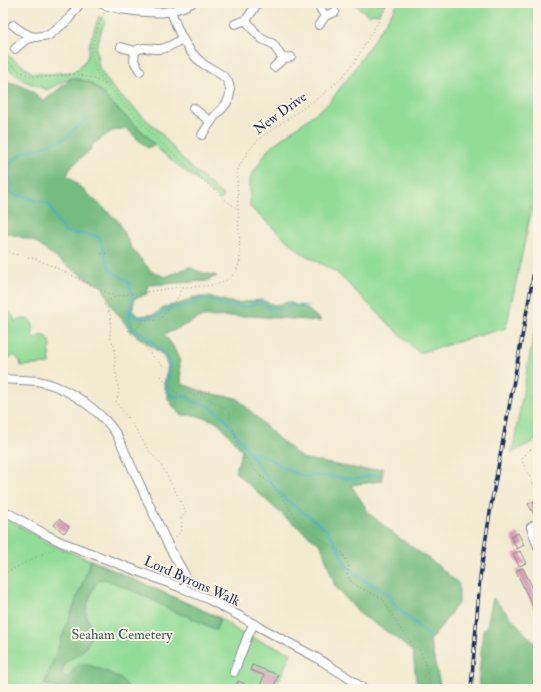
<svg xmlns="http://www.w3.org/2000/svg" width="541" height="692" font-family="'IM FELL Double Pica',serif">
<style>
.green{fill:#93dc97;stroke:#57867a}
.forest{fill:#76bc80;stroke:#48766f}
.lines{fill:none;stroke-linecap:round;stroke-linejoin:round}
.stream{stroke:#47adc7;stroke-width:2}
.building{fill:#d69eb4}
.minor-casing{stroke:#868c97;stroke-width:10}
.path{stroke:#868c97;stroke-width:1;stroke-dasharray:1 3;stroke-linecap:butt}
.minor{stroke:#fff;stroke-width:8}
.rail-casing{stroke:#1b2f5e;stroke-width:3.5}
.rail{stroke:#fcf5e5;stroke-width:2;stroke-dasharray:6;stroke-linecap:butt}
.labels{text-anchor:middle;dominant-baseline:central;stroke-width:4;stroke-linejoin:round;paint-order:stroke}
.street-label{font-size:14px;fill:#1b2f5e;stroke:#fcf5e5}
.park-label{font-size:14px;fill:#395a6c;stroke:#fcf5e5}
</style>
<rect width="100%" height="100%" fill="#fcf5e5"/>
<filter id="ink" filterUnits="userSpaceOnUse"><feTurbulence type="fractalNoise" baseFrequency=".025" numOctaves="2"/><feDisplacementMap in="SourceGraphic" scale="8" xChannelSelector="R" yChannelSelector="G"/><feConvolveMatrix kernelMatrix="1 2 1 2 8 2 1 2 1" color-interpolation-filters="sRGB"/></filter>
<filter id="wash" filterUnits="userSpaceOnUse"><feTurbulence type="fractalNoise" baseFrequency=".012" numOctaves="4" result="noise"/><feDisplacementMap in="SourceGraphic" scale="16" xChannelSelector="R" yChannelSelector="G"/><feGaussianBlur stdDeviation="0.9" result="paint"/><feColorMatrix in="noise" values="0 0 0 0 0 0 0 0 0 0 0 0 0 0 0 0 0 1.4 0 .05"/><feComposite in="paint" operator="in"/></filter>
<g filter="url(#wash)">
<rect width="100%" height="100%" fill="#f2ead0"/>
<g class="green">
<path d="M 355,3 L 385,3 L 378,14 L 368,15 L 357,6 Z"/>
<path d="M 398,3 L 538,3 L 538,180 L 506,328 L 419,353 L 336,272 L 300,252 L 250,207 L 250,178 L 269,148 L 328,104 L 354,70 Z"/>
<path d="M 99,16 L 105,20 L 96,48 L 99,68 L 112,87 L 122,97 L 160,132 L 186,163 L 224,196 L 221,200 L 159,150 L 148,137 L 109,101 L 102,92 L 89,82 L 72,78 L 60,83 L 47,90 L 24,81 L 3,65 L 3,52 L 33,73 L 47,74 L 72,72 L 78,69 L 87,58 L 90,42 Z"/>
<path d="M 3,311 C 10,312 14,315 15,322 C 28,314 37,322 32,336 L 35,339 L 37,337 L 42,335 L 47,337 L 50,341 L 51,347 L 49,351 L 50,364 L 21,366 L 20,361 L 14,355 C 10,358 8,359 3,358 Z"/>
<path d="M 538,318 L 538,439 L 512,453 L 530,354 Z"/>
<path d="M 3,516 L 52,545 L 91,560 L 220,618 L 242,634 L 291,653 L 275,689 L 57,689 L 44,685 L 42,689 L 3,689 Z"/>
</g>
<g class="forest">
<path d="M 72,78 L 89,82 L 102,92 L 109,101 L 148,137 L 155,145 L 147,148 L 126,128 L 112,131 L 92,145 L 90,150 L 71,167 L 67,175 L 119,222 L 132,249 L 152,272 L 165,277 L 189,267 L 200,272 L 217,276 L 206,281 L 149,285 L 147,294 L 135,298 L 132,311 L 139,316 L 156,314 L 164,307 L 182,303 L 194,297 L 209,297 L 235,303 L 262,300 L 274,305 L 289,302 L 309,310 L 321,321 L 251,316 L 201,317 L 173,331 L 164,334 L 173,346 L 179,359 L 182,384 L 207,393 L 237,398 L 279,439 L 302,458 L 336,465 L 366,470 L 383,468 L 382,481 L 351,485 L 370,514 L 394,534 L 437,565 L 459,584 L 459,602 L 430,641 L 441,689 L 417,689 L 413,652 L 392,635 L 360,614 L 335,586 L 321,545 L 285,517 L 235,472 L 242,451 L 218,422 L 195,415 L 180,415 L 168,399 L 164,384 L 168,366 L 163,355 L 132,332 L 112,307 L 102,286 L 87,279 L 55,257 L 34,241 L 3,232 L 3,80 C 21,85 30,88 44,101 Z"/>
<path d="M 91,560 L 220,618 L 216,630 L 187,616 L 174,612 L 151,599 L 105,579 C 103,579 101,579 99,580 C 94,583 85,608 86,614 C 86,621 94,625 92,634 C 90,640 86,648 81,652 C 71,662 65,656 62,674 L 64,677 L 67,678 C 72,674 73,667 80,664 C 86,662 113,674 119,678 C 123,681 127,684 130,689 L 57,689 L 44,685 Z"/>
<path d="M 493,598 L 538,647 L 538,689 L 478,689 L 483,629 L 486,629 Z"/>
</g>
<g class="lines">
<g class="stream">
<path d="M 3,189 L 15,195 L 23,196 L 49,204 L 59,225 L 66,233 L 84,234 L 99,237 L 105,254 L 110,270 L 129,282 L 133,298 L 129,314 L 132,328 L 146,335 L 157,348 L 165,353 L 171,364 L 167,387 L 171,396 L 188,397 L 194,402 L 205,404 L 223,416 L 271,483 L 284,498 L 326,529 L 334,540 L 341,555 L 347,567 L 364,580 L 382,589 L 390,596 L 397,607 L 430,637"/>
<path d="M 8,192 L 12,187 L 9,176 L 10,163 L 24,152 L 39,148 L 64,139 L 86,119"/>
<path d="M 129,312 L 138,318 L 159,316 L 164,311 L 178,307 L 188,306 L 200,299 L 218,302 L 222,305 L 247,307 L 255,304 L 263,303 L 269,308 L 285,309 L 290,305 L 308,306"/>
<path d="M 250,455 C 254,454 256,453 259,454 C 266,456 270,460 276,463 C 286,469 297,474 308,478 L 311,475 L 355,479 L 373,475 L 381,476"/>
</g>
</g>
<g id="blocks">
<g class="building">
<path d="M 536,500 L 538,504 L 538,511 L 534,514 L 528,504 Z"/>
<path d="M 59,519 L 69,527 L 64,533 L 54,525 Z"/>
<path d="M 518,533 L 524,545 L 517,549 L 511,537 Z"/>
<path d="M 520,551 L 526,563 L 519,566 L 513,554 Z"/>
<path d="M 523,568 L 538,599 L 538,618 L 516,571 Z"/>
<path d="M 252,665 L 278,675 L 273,689 L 259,689 L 264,675 L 250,670 Z"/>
<path d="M 238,681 L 245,684 L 244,689 L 235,689 Z"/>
</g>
</g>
</g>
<g filter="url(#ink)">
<use href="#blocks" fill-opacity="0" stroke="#868c97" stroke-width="1"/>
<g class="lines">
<g class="minor-casing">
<g id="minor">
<path d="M 99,3 C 116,10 153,15 171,11 C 178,9 186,6 192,3"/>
<path d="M 258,3 L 246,20 L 255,32 L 262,39 L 273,44 L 283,59"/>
<path d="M 317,3 L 325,16"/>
<path d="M 171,11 C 178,31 185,49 202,63 C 209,69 221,72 227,80 C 230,85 231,93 229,98 C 227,106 219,111 214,117 C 210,123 206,129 202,135"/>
<path d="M 235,24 L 246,20"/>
<path d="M 13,25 C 20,31 26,35 35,37"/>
<path d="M 319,25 L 325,16 L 335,12"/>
<path d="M 121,47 L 135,51"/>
<path d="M 15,49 L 25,40 L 35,37 L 49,35 L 68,20 L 80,3"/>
<path d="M 274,67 L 283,59 L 291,57"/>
<path d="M 140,71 L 134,61 L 135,51 C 145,45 151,50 161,49 C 168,48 175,43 182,39"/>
<path d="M 193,108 L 211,122"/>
<path d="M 3,379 C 14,380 26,380 37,381 C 63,385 90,404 107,422 C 111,426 115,432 118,437 L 168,545 L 185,575 L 184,581 L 182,588"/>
<path d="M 3,510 L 45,534 L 61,542 L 182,588 L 208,599 L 317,658 L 344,675 L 364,689"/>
<path d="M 538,523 L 531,527 L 538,547"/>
<path d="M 234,672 L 249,633 L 254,624"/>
</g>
</g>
<g class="path">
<path d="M 104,13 L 93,41 L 91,53 L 96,71 L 108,86 L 156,138 L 229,203 L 237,209"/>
<path d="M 3,58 L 21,72 L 35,77 L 49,77 L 73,74 L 83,67 L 91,54"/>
<path d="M 74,74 C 86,76 96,79 106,85"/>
<path d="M 3,246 L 13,254 L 33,258 L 57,268 L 114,296 L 181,287 L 206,286 L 219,284 L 227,280 L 233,275 L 237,269 L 240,261 L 240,253 L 238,209 L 237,172 L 242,161 L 250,149 L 260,138 L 322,95 L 341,79 L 356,60 L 389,3"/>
<path d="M 101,254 L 109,253"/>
<path d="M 181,287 L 179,296 L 159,320 L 142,320 L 138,328 L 131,332 L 126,328 L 163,366 L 161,377 L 178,394 L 183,396 L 189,392 L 194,396 L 199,393 L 230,412 L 230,418 L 239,449 L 260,476 L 270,483 L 281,496 L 299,523 L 328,544 L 342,553 L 349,565 L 347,576 L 355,585 L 383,599 L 402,632 L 420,651 L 425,662 L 430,689"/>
<path d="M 114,297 L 104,305 L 110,314 L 111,321 L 110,337 L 114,346 L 116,374 L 119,391 L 116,402 L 135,428 L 149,451 L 160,463 L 178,496 L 186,512 L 181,518 C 183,529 181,531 174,539"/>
<path d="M 538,446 C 530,450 524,451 522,461 L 538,494"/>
<path d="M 3,574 L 54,548"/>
<path d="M 193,578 L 203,589"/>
</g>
<use href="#minor" class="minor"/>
<g class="rail-casing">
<path id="rail" d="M 471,689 L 480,577 L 485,544 L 492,500 L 538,250"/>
</g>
<use href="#rail" class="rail"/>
</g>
</g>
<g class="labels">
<g class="street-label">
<text transform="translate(280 113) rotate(-36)">New Drive</text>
<text transform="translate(192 581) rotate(24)">Lord Byrons Walk</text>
</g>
<g class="park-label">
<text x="122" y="634">Seaham Cemetery</text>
</g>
</g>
<rect width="541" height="692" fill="none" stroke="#fcf5e5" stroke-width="16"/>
</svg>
